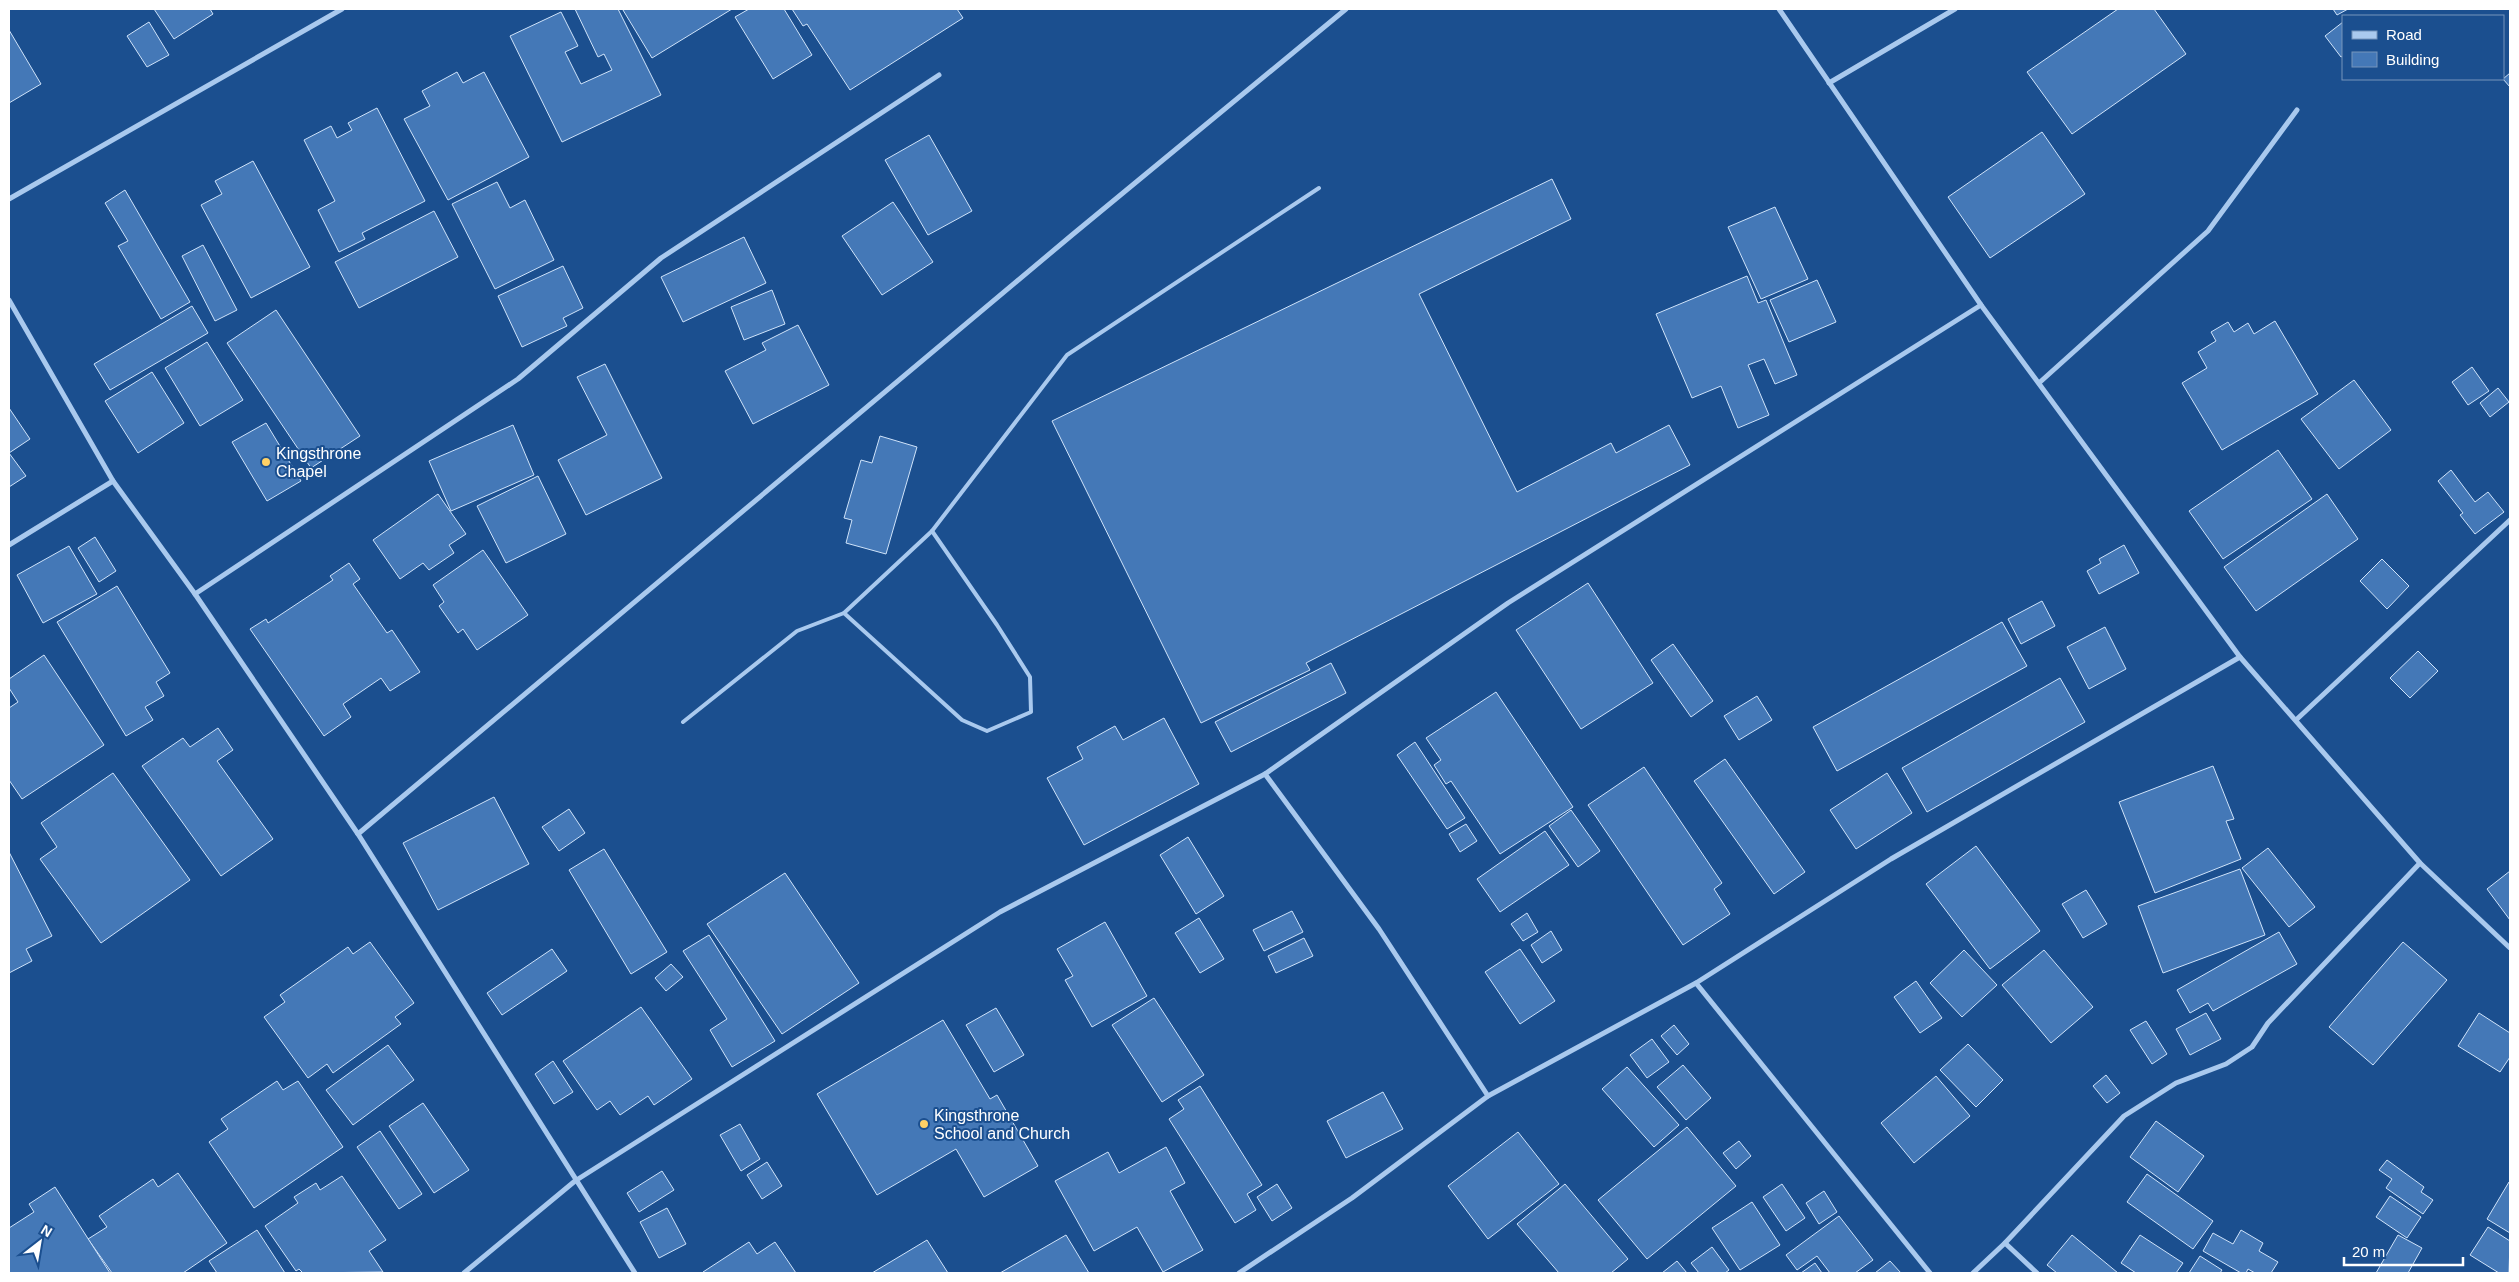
<svg xmlns="http://www.w3.org/2000/svg" width="2519" height="1282" font-family="Helvetica,sans-serif">
<style>
.building{fill:#4478b7;stroke:#cfe3fa}
.lines{fill:none;stroke-linecap:round;stroke-linejoin:round}
.lane{stroke:#a9c9ee;stroke-width:4}
.street{stroke:#a9c9ee;stroke-width:5}
.poi-dot{fill:#ffd166;stroke:#1b4f8f;stroke-width:2}
.labels{text-anchor:middle;dominant-baseline:central;stroke-width:4;stroke-linejoin:round;paint-order:stroke}
.poi-label{font-size:16px;fill:#fff;stroke:#1b4f8f;text-anchor:start}
</style>
<rect width="100%" height="100%" fill="#1b4f8f"/>
<g class="building">
<path d="M 154,9 L 210,9 L 213,14 L 174,39 Z"/>
<path d="M 575,9 L 618,9 L 661,95 L 562,142 L 510,36 L 561,12 L 578,46 L 565,52 L 581,84 L 612,70 L 604,54 L 598,57 Z"/>
<path d="M 625,9 L 732,9 L 652,58 L 623,10 Z"/>
<path d="M 749,9 L 784,9 L 812,55 L 773,79 L 735,17 Z"/>
<path d="M 792,9 L 957,9 L 963,18 L 850,90 L 807,24 L 803,26 Z"/>
<path d="M 2118,9 L 2154,9 L 2186,54 L 2072,134 L 2027,72 Z"/>
<path d="M 2333,9 L 2348,9 L 2337,15 Z"/>
<path d="M 149,22 L 169,55 L 147,67 L 127,36 Z"/>
<path d="M 2343,22 L 2343,56 L 2341,57 L 2325,36 Z"/>
<path d="M 9,30 L 41,84 L 9,103 Z"/>
<path d="M 457,72 L 463,83 L 484,72 L 529,157 L 448,200 L 404,119 L 430,106 L 422,91 Z"/>
<path d="M 2510,73 L 2510,87 L 2503,79 Z"/>
<path d="M 377,108 L 425,201 L 362,233 L 365,239 L 339,252 L 318,210 L 335,201 L 304,140 L 331,126 L 337,138 L 352,130 L 348,123 Z"/>
<path d="M 2042,132 L 2085,194 L 1990,258 L 1948,197 Z"/>
<path d="M 929,135 L 972,211 L 928,235 L 885,160 Z"/>
<path d="M 253,161 L 310,267 L 251,298 L 201,205 L 222,194 L 215,181 Z"/>
<path d="M 1552,179 L 1571,219 L 1419,294 L 1517,492 L 1611,443 L 1616,453 L 1669,425 L 1690,465 L 1306,663 L 1310,670 L 1201,723 L 1052,421 Z"/>
<path d="M 497,182 L 510,208 L 525,200 L 554,260 L 495,289 L 452,204 Z"/>
<path d="M 125,190 L 190,302 L 161,319 L 118,246 L 128,241 L 105,203 Z"/>
<path d="M 893,202 L 933,262 L 882,295 L 842,236 Z"/>
<path d="M 1775,207 L 1808,279 L 1761,299 L 1728,227 Z"/>
<path d="M 434,211 L 458,257 L 359,308 L 335,262 Z"/>
<path d="M 744,237 L 766,283 L 683,322 L 661,277 Z"/>
<path d="M 203,245 L 237,310 L 215,321 L 182,256 Z"/>
<path d="M 563,266 L 583,308 L 563,318 L 567,326 L 522,347 L 498,296 Z"/>
<path d="M 1747,276 L 1758,303 L 1766,300 L 1797,375 L 1775,384 L 1764,359 L 1748,365 L 1769,415 L 1738,428 L 1721,386 L 1692,398 L 1656,314 Z"/>
<path d="M 1817,280 L 1836,322 L 1789,342 L 1770,300 Z"/>
<path d="M 772,290 L 785,324 L 744,340 L 731,307 Z"/>
<path d="M 192,306 L 208,333 L 110,390 L 94,364 Z"/>
<path d="M 276,310 L 360,436 L 311,468 L 227,343 Z"/>
<path d="M 2275,321 L 2318,394 L 2222,450 L 2182,383 L 2207,368 L 2198,352 L 2216,341 L 2211,332 L 2228,322 L 2234,332 L 2248,323 L 2254,334 Z"/>
<path d="M 798,325 L 829,385 L 753,424 L 725,371 L 766,350 L 762,343 Z"/>
<path d="M 207,342 L 243,400 L 200,426 L 165,368 Z"/>
<path d="M 605,364 L 662,478 L 586,515 L 558,460 L 607,435 L 577,377 Z"/>
<path d="M 2472,367 L 2489,391 L 2468,405 L 2452,382 Z"/>
<path d="M 152,372 L 184,423 L 138,453 L 105,401 Z"/>
<path d="M 2354,380 L 2391,430 L 2339,469 L 2301,419 Z"/>
<path d="M 2498,388 L 2509,402 L 2490,417 L 2480,403 Z"/>
<path d="M 9,408 L 30,439 L 9,453 L 26,476 L 9,487 Z"/>
<path d="M 266,423 L 301,481 L 267,501 L 232,442 Z"/>
<path d="M 513,425 L 534,475 L 451,511 L 429,461 Z"/>
<path d="M 880,436 L 917,447 L 886,554 L 846,543 L 852,520 L 844,518 L 861,460 L 872,463 Z"/>
<path d="M 2278,450 L 2312,499 L 2223,559 L 2189,511 Z"/>
<path d="M 2451,470 L 2475,502 L 2488,492 L 2504,512 L 2475,534 L 2460,515 L 2463,513 L 2438,481 Z"/>
<path d="M 538,476 L 566,534 L 506,563 L 477,506 Z"/>
<path d="M 438,494 L 466,534 L 449,545 L 454,553 L 429,570 L 423,563 L 400,579 L 373,540 Z"/>
<path d="M 2327,494 L 2358,539 L 2256,611 L 2224,567 Z"/>
<path d="M 95,537 L 116,571 L 99,582 L 78,548 Z"/>
<path d="M 2124,545 L 2139,573 L 2099,594 L 2087,571 L 2101,563 L 2099,559 Z"/>
<path d="M 69,546 L 97,594 L 43,623 L 17,575 Z"/>
<path d="M 483,550 L 528,615 L 477,650 L 463,629 L 458,633 L 439,606 L 444,602 L 433,585 Z"/>
<path d="M 2382,559 L 2409,586 L 2387,609 L 2360,581 Z"/>
<path d="M 349,563 L 360,579 L 353,584 L 387,633 L 392,630 L 420,672 L 390,691 L 381,678 L 343,704 L 351,717 L 324,736 L 250,629 L 266,619 L 268,623 L 333,580 L 330,576 Z"/>
<path d="M 1588,583 L 1653,683 L 1581,729 L 1516,630 Z"/>
<path d="M 117,586 L 170,673 L 156,682 L 164,696 L 145,707 L 153,720 L 126,736 L 57,622 Z"/>
<path d="M 2042,601 L 2055,626 L 2021,644 L 2008,619 Z"/>
<path d="M 2002,622 L 2027,666 L 1837,771 L 1813,727 Z"/>
<path d="M 2105,627 L 2126,669 L 2089,689 L 2067,647 Z"/>
<path d="M 1673,644 L 1713,701 L 1691,717 L 1651,660 Z"/>
<path d="M 2418,651 L 2438,671 L 2410,698 L 2390,678 Z"/>
<path d="M 44,655 L 104,745 L 22,799 L 9,780 L 9,708 L 18,702 L 9,688 L 9,679 Z"/>
<path d="M 1331,663 L 1346,693 L 1231,752 L 1215,722 Z"/>
<path d="M 2060,678 L 2085,722 L 1927,812 L 1902,768 Z"/>
<path d="M 1496,692 L 1573,807 L 1500,854 L 1451,781 L 1446,784 L 1434,765 L 1441,760 L 1426,738 Z"/>
<path d="M 1757,696 L 1772,720 L 1739,740 L 1724,716 Z"/>
<path d="M 1164,718 L 1199,784 L 1084,845 L 1047,778 L 1083,759 L 1077,747 L 1115,726 L 1123,740 Z"/>
<path d="M 218,728 L 233,750 L 217,761 L 273,839 L 221,876 L 142,766 L 183,738 L 190,747 Z"/>
<path d="M 1415,742 L 1465,818 L 1447,829 L 1397,755 Z"/>
<path d="M 1725,759 L 1805,872 L 1774,894 L 1694,781 Z"/>
<path d="M 2213,766 L 2234,819 L 2226,821 L 2241,859 L 2155,893 L 2119,802 Z"/>
<path d="M 1644,767 L 1722,883 L 1714,889 L 1730,914 L 1683,945 L 1588,805 Z"/>
<path d="M 113,773 L 190,880 L 101,943 L 40,859 L 57,847 L 41,823 Z"/>
<path d="M 1887,773 L 1912,813 L 1856,849 L 1830,810 Z"/>
<path d="M 494,797 L 529,864 L 438,910 L 403,843 Z"/>
<path d="M 569,809 L 585,833 L 559,851 L 542,827 Z"/>
<path d="M 1571,810 L 1600,851 L 1578,867 L 1549,826 Z"/>
<path d="M 1466,824 L 1477,841 L 1460,852 L 1449,834 Z"/>
<path d="M 1545,831 L 1569,865 L 1500,912 L 1477,879 Z"/>
<path d="M 1188,837 L 1224,896 L 1196,914 L 1160,855 Z"/>
<path d="M 1976,846 L 2040,931 L 1990,969 L 1926,884 Z"/>
<path d="M 2268,848 L 2315,907 L 2289,927 L 2242,868 Z"/>
<path d="M 604,849 L 667,952 L 631,974 L 569,870 Z"/>
<path d="M 9,852 L 52,936 L 26,949 L 32,961 L 9,973 Z"/>
<path d="M 2240,869 L 2265,935 L 2163,973 L 2138,906 Z"/>
<path d="M 2510,871 L 2510,920 L 2487,889 Z"/>
<path d="M 785,873 L 859,983 L 782,1034 L 707,924 Z"/>
<path d="M 2086,890 L 2107,924 L 2083,938 L 2062,904 Z"/>
<path d="M 1292,911 L 1303,932 L 1264,951 L 1253,930 Z"/>
<path d="M 1527,913 L 1538,932 L 1523,941 L 1511,924 Z"/>
<path d="M 1199,918 L 1224,959 L 1200,973 L 1175,933 Z"/>
<path d="M 1105,922 L 1147,996 L 1092,1027 L 1065,980 L 1073,976 L 1057,949 Z"/>
<path d="M 1551,931 L 1562,950 L 1542,963 L 1531,945 Z"/>
<path d="M 2279,932 L 2297,964 L 2213,1011 L 2208,1003 L 2190,1013 L 2177,990 Z"/>
<path d="M 709,935 L 775,1041 L 732,1067 L 710,1030 L 727,1019 L 683,951 Z"/>
<path d="M 1304,938 L 1313,956 L 1276,973 L 1268,956 Z"/>
<path d="M 370,942 L 414,1003 L 395,1017 L 401,1024 L 333,1073 L 327,1064 L 308,1078 L 264,1017 L 285,1002 L 280,995 L 348,947 L 353,954 Z"/>
<path d="M 2403,942 L 2447,980 L 2373,1065 L 2329,1027 Z"/>
<path d="M 552,949 L 567,971 L 502,1015 L 487,993 Z"/>
<path d="M 1520,949 L 1555,1001 L 1520,1024 L 1485,972 Z"/>
<path d="M 1964,950 L 1997,985 L 1962,1017 L 1930,983 Z"/>
<path d="M 2044,950 L 2093,1007 L 2051,1043 L 2002,985 Z"/>
<path d="M 671,964 L 683,977 L 666,991 L 655,978 Z"/>
<path d="M 1916,981 L 1942,1018 L 1920,1033 L 1894,997 Z"/>
<path d="M 1154,998 L 1204,1075 L 1162,1102 L 1112,1025 Z"/>
<path d="M 641,1007 L 692,1079 L 654,1105 L 648,1096 L 620,1115 L 610,1101 L 597,1110 L 563,1061 Z"/>
<path d="M 996,1008 L 1024,1055 L 994,1072 L 966,1025 Z"/>
<path d="M 2206,1013 L 2221,1039 L 2190,1055 L 2176,1029 Z"/>
<path d="M 2479,1013 L 2510,1033 L 2510,1057 L 2500,1072 L 2458,1046 Z"/>
<path d="M 943,1020 L 990,1099 L 997,1095 L 1038,1166 L 984,1197 L 956,1149 L 877,1195 L 817,1094 Z"/>
<path d="M 2146,1021 L 2167,1054 L 2152,1064 L 2130,1030 Z"/>
<path d="M 1674,1025 L 1689,1044 L 1677,1055 L 1661,1036 Z"/>
<path d="M 1652,1039 L 1669,1062 L 1647,1078 L 1630,1055 Z"/>
<path d="M 1968,1044 L 2003,1080 L 1976,1107 L 1940,1070 Z"/>
<path d="M 388,1045 L 414,1080 L 353,1125 L 326,1090 Z"/>
<path d="M 553,1061 L 573,1092 L 554,1104 L 535,1074 Z"/>
<path d="M 1683,1065 L 1711,1098 L 1686,1120 L 1657,1087 Z"/>
<path d="M 1627,1067 L 1679,1125 L 1654,1147 L 1602,1089 Z"/>
<path d="M 2106,1075 L 2120,1093 L 2107,1103 L 2093,1086 Z"/>
<path d="M 1936,1076 L 1970,1116 L 1914,1163 L 1881,1123 Z"/>
<path d="M 277,1081 L 283,1090 L 298,1081 L 343,1147 L 254,1208 L 209,1142 L 228,1129 L 221,1119 Z"/>
<path d="M 1200,1086 L 1262,1185 L 1247,1194 L 1256,1210 L 1235,1223 L 1169,1119 L 1184,1109 L 1178,1100 Z"/>
<path d="M 1383,1092 L 1403,1129 L 1346,1158 L 1327,1121 Z"/>
<path d="M 423,1103 L 469,1170 L 434,1193 L 389,1126 Z"/>
<path d="M 2156,1121 L 2204,1156 L 2178,1192 L 2130,1157 Z"/>
<path d="M 740,1124 L 760,1159 L 741,1171 L 720,1135 Z"/>
<path d="M 1687,1127 L 1736,1186 L 1647,1259 L 1598,1200 Z"/>
<path d="M 380,1131 L 422,1194 L 399,1209 L 357,1147 Z"/>
<path d="M 1518,1132 L 1559,1184 L 1488,1239 L 1448,1186 Z"/>
<path d="M 1739,1141 L 1751,1156 L 1736,1169 L 1723,1153 Z"/>
<path d="M 1166,1147 L 1185,1183 L 1170,1191 L 1203,1250 L 1163,1272 L 1137,1227 L 1094,1251 L 1055,1181 L 1108,1152 L 1119,1173 Z"/>
<path d="M 2387,1160 L 2424,1187 L 2421,1192 L 2433,1200 L 2423,1214 L 2386,1188 L 2392,1179 L 2379,1170 Z"/>
<path d="M 767,1162 L 782,1186 L 762,1199 L 747,1175 Z"/>
<path d="M 662,1171 L 674,1190 L 639,1212 L 627,1193 Z"/>
<path d="M 178,1173 L 227,1243 L 183,1273 L 112,1273 L 88,1239 L 107,1227 L 99,1216 L 153,1179 L 158,1187 Z"/>
<path d="M 2147,1174 L 2213,1221 L 2193,1249 L 2127,1202 Z"/>
<path d="M 342,1176 L 386,1240 L 369,1251 L 383,1272 L 303,1273 L 299,1269 L 296,1271 L 265,1226 L 298,1203 L 294,1197 L 316,1183 L 320,1190 Z"/>
<path d="M 2509,1182 L 2510,1183 L 2510,1233 L 2487,1219 Z"/>
<path d="M 1277,1184 L 1292,1208 L 1272,1221 L 1257,1197 Z"/>
<path d="M 1565,1184 L 1628,1259 L 1611,1273 L 1559,1273 L 1517,1224 Z"/>
<path d="M 1782,1184 L 1805,1218 L 1786,1231 L 1763,1197 Z"/>
<path d="M 55,1187 L 110,1273 L 9,1273 L 9,1228 L 34,1212 L 29,1204 Z"/>
<path d="M 1824,1191 L 1837,1212 L 1819,1224 L 1806,1203 Z"/>
<path d="M 2390,1196 L 2421,1217 L 2407,1238 L 2376,1217 Z"/>
<path d="M 1752,1202 L 1780,1245 L 1740,1270 L 1712,1228 Z"/>
<path d="M 667,1208 L 686,1244 L 659,1258 L 640,1222 Z"/>
<path d="M 1839,1216 L 1873,1260 L 1855,1273 L 1830,1273 L 1817,1256 L 1797,1270 L 1786,1255 Z"/>
<path d="M 2488,1227 L 2510,1241 L 2509,1273 L 2499,1273 L 2470,1255 Z"/>
<path d="M 257,1230 L 285,1273 L 217,1273 L 209,1261 Z"/>
<path d="M 2241,1230 L 2263,1243 L 2259,1251 L 2278,1262 L 2271,1273 L 2255,1273 L 2248,1269 L 2246,1273 L 2241,1273 L 2203,1251 L 2213,1233 L 2233,1244 Z"/>
<path d="M 1066,1235 L 1089,1273 L 1000,1273 Z"/>
<path d="M 2072,1235 L 2118,1273 L 2057,1273 L 2047,1265 Z"/>
<path d="M 2140,1235 L 2183,1263 L 2176,1273 L 2136,1273 L 2121,1263 Z"/>
<path d="M 2398,1235 L 2422,1248 L 2408,1273 L 2376,1273 Z"/>
<path d="M 927,1240 L 948,1273 L 872,1273 Z"/>
<path d="M 749,1242 L 757,1254 L 775,1242 L 796,1273 L 704,1273 L 703,1272 Z"/>
<path d="M 1712,1247 L 1729,1270 L 1725,1273 L 1699,1273 L 1691,1263 Z"/>
<path d="M 2200,1256 L 2222,1270 L 2220,1273 L 2189,1273 Z"/>
<path d="M 1677,1261 L 1687,1273 L 1662,1273 Z"/>
<path d="M 1890,1261 L 1901,1273 L 1875,1273 Z"/>
<path d="M 1815,1263 L 1822,1273 L 1801,1273 Z"/>
</g>
<g class="lines">
<g class="lane">
<path d="M 844,613 L 962,720 L 987,731 L 1031,712 L 1030,677 L 997,625 L 932,531"/>
<path d="M 683,722 L 797,631 L 844,613 L 932,531 L 1067,355 L 1319,188"/>
</g>
<g class="street">
<path d="M 1779,9 L 1981,305 L 2240,657 L 2420,863 L 2510,948"/>
<path d="M 1829,83 L 1955,9"/>
<path d="M 9,199 L 342,9"/>
<path d="M 9,300 L 113,481 L 195,594 L 358,834 L 635,1273"/>
<path d="M 2039,383 L 2208,231 L 2297,110"/>
<path d="M 9,545 L 113,481"/>
<path d="M 195,594 L 518,379 L 661,258 L 939,75"/>
<path d="M 2296,720 L 2510,520"/>
<path d="M 1265,774 L 1379,929 L 1488,1096"/>
<path d="M 358,834 L 1072,235 L 1346,9"/>
<path d="M 1696,983 L 1891,859 L 2240,657"/>
<path d="M 2005,1243 L 2124,1116 L 2176,1083 L 2226,1064 L 2252,1047 L 2268,1023 L 2420,863"/>
<path d="M 464,1273 L 575,1181 L 1000,912 L 1265,774 L 1508,603 L 1981,305"/>
<path d="M 1239,1273 L 1352,1198 L 1488,1096 L 1696,983 L 1930,1273"/>
<path d="M 1973,1273 L 2005,1243 L 2037,1273"/>
</g>
</g>
<g class="poi-dot">
<circle cx="266" cy="462" r="5"/>
<circle cx="924" cy="1124" r="5"/>
</g>
<g class="labels">
<g class="poi-label">
<text x="276" y="453">Kingsthrone<tspan x="276" dy="18">Chapel</tspan></text>
<text x="934" y="1115">Kingsthrone<tspan x="934" dy="18">School and Church</tspan></text>
</g>
</g>
<rect width="2519" height="1282" fill="none" stroke="#ffffff" stroke-width="20"/>
<rect x="2342" y="15" width="162" height="65" fill="#1b4f8f" stroke="#7695bc"/>
<rect x="2352" y="31" width="25" height="8" fill="#a9c9ee" stroke="#7695bc"/>
<text x="2386" y="40" font-size="15" fill="#ffffff">Road</text>
<rect x="2352" y="52" width="25" height="15" fill="#4478b7" stroke="#7695bc"/>
<text x="2386" y="65" font-size="15" fill="#ffffff">Building</text>
<g transform="translate(40 1242) rotate(31)" stroke="#1b4f8f" stroke-width="4" paint-order="stroke">
<path d="M0-4L9 19L0 12L-9 19Z" fill="#ffffff"/>
<text y="-8" font-size="14" font-weight="bold" text-anchor="middle" fill="#ffffff">N</text>
</g>
<path d="M2344 1257v8h119v-8" fill="none" stroke="#ffffff" stroke-width="2.5"/>
<text x="2352" y="1257" font-size="15" fill="#ffffff" stroke="#1b4f8f" stroke-width="4" paint-order="stroke">20 m</text>
</svg>
